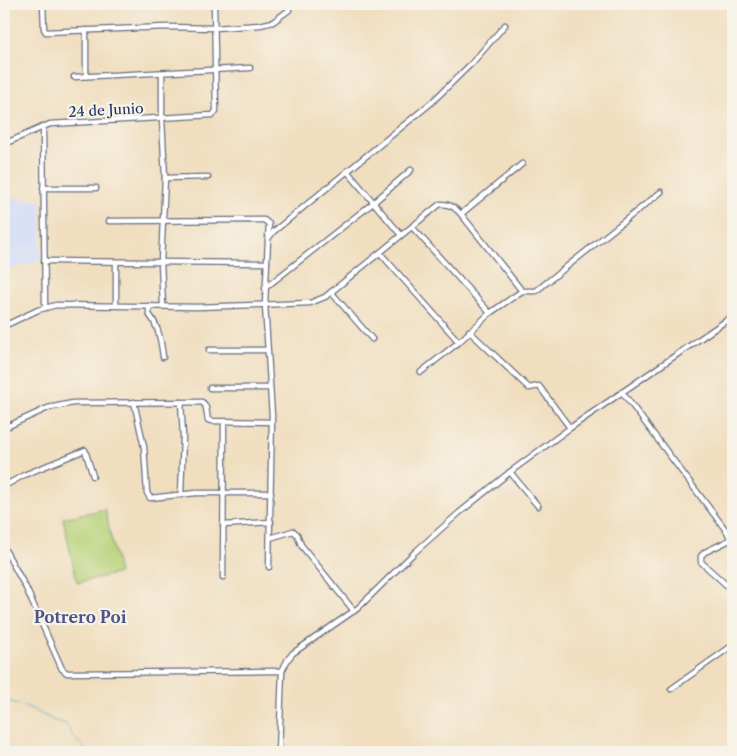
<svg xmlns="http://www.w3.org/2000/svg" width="737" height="756" font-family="'Libre Caslon Text',serif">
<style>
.built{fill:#cfdafa}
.pitch{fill:#b6d176;stroke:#68806a}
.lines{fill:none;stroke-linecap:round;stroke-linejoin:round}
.stream{stroke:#4dabcb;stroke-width:1}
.minor-casing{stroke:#666c80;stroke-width:7}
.minor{stroke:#fff;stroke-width:4.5}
.labels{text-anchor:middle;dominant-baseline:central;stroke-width:4.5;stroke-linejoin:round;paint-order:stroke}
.street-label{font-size:14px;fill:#1b2f5e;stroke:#f7f3e8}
.quarter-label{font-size:16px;font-weight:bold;fill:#4d5488;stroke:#f7f3e8}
</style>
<rect width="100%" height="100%" fill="#f7f3e8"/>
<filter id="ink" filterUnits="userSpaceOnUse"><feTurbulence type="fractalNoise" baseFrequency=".02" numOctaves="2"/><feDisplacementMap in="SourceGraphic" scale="10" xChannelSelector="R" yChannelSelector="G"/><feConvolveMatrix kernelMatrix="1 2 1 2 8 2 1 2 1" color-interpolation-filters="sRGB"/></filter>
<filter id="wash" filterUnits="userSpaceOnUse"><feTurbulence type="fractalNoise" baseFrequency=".0096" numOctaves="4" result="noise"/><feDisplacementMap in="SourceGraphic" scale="20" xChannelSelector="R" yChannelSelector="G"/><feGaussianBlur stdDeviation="1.12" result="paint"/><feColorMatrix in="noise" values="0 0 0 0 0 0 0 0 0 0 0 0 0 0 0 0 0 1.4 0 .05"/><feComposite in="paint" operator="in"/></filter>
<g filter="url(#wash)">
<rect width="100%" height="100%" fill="#f0debf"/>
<path class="built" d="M 4,197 L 41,201 L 41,260 L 4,271 Z"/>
<path class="pitch" d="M 105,509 L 119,573 L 77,583 L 63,518 Z"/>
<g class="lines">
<path class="stream" d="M 4,694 L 9,701 L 30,708 L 53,720 L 66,724 L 73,736 L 88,752"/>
</g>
</g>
<g filter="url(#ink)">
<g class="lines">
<g class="minor-casing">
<g id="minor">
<path d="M 43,4 L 44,29 L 46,32 L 166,27 L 215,28 L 260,25 L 273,22 L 289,10"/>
<path d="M 86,30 L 86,76"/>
<path d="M 162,73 L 162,118 L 165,178 L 161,262 L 163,306"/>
<path d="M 74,77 L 250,68"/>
<path d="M 43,126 L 45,308"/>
<path d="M 4,144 L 50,124 L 213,115 L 216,111 L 214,4"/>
<path d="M 347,171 L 401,235"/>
<path d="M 165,178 L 208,177"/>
<path d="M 43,188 L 96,188"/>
<path d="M 461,214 L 522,164"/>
<path d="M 109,221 L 264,220 L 269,224 L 268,238"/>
<path d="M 412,227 L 490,313"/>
<path d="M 380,253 L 459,342"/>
<path d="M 44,261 L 267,263"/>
<path d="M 265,288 L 373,203 L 411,170"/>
<path d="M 331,292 L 372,339"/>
<path d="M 116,305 L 116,262"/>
<path d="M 149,306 L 149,314 C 159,327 161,341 163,357"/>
<path d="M 4,326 L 38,310 L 56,305 L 197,307 L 310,303 L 325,297 L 440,204 C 450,204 454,207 461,214 L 522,291"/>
<path d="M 469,331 L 529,388 L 539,386 L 570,428"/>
<path d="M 209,350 L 267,350"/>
<path d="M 421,372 L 459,342 L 490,313 L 522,291 L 536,291 L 661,192"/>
<path d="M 210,388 L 270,388"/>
<path d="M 622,392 L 728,533 L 730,540 L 705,552 L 701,556 L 701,562 L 733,591"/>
<path d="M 134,402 L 144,447 L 147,493 L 150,498 L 196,493 L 271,493"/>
<path d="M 4,428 L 48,408 L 73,403 L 202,402 C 208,406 206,413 208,420 L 212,421 L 272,422"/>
<path d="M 510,472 L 538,506"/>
<path d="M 4,485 L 8,484 L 24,475 L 85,450 L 93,476"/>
<path d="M 181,495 L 183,436 L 181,402"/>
<path d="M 223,525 L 271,522"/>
<path d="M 270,538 L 293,531 L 297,534 L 301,545 L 354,611"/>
<path d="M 4,548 L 26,588 L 62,669 L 67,673 L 282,671"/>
<path d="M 269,567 L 272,416 L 265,305 L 268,239 L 273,232 L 431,103 L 473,62 L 505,25"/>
<path d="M 223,577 L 224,422"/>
<path d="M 671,689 L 733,645"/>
<path d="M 279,752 L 282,671 L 288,659 L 293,653 L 358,608 L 415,552 L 459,513 L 510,472 L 570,428 L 733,316"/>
</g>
</g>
<use href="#minor" class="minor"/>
</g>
</g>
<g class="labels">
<g class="street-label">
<text transform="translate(106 110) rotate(-3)">24 de Junio</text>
</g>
<g class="quarter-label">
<text x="80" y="617">Potrero Poi</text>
</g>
</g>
<rect width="737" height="756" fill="none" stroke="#f7f3e8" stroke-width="20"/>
</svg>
